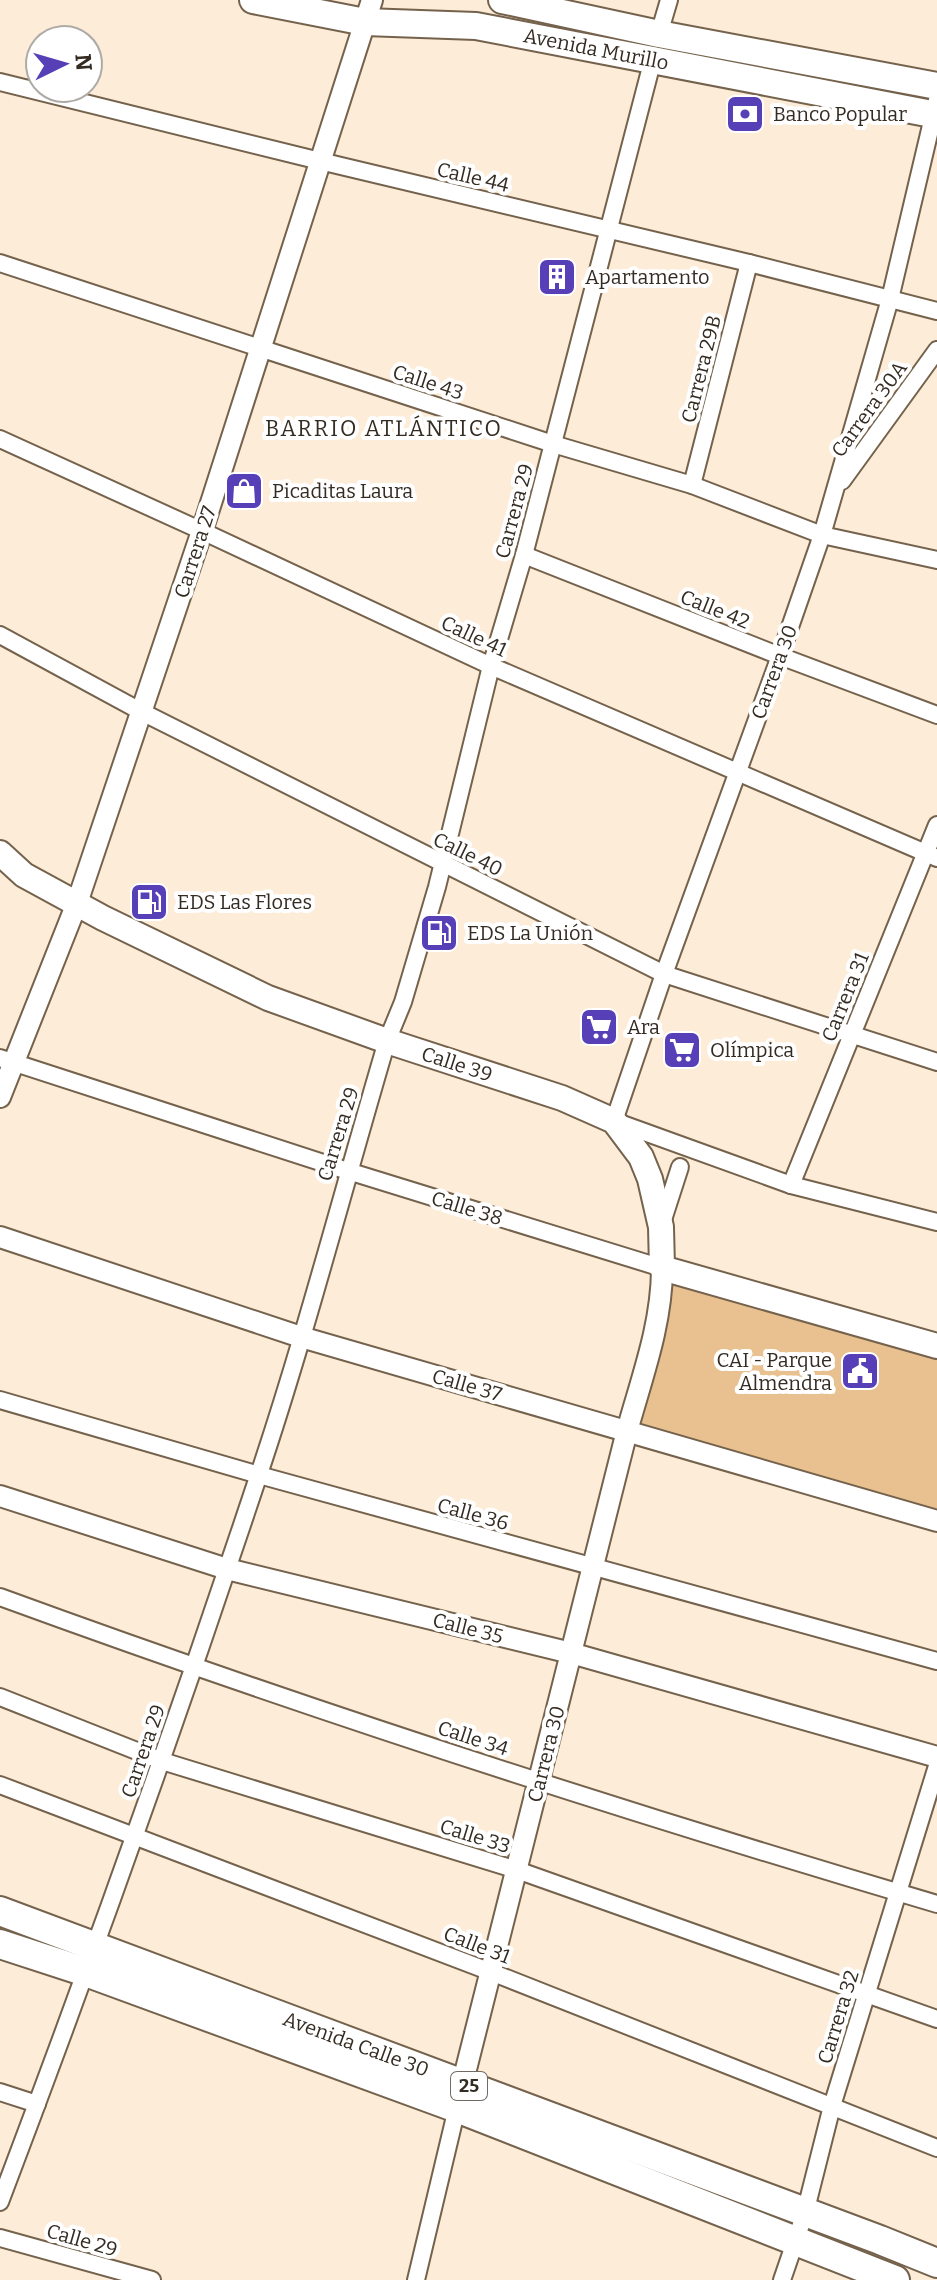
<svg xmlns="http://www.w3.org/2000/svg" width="937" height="2280" font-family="Bitter,serif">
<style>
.green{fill:#e9c191}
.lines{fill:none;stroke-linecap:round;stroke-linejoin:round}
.minor-casing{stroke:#74624c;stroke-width:20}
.tertiary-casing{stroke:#74624c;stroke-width:24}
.secondary-casing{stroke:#74624c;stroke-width:28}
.primary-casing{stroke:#74624c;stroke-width:30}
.trunk-casing{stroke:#74624c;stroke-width:32}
.minor{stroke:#fff;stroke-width:16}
.tertiary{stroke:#fff;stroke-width:20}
.secondary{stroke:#fff;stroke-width:24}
.primary{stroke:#fff;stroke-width:26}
.trunk{stroke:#fff;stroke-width:28}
.labels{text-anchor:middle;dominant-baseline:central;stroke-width:8;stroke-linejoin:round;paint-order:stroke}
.shield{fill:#fff;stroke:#716b65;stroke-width:2}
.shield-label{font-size:18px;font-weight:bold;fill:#342c23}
.street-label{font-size:20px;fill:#342c23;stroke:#fff}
.poi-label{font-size:20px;fill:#342c23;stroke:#fff;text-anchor:start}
.neighbourhood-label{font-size:22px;letter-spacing:2px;fill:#342c23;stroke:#fff}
</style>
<rect width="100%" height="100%" fill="#fdecd8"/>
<path class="green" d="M 662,1268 L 937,1346 L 937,1521 L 627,1431 Z"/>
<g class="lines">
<g class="minor-casing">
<g id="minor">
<path d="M 659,34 L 669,0"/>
<path d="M 0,82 L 320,161 L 749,263 L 937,311"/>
<path d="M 937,100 L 890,299 L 822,535 L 780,656 L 664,974 L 614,1121 L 791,1185 L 937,1222"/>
<path d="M 0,263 L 553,444 L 692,485 L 822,535 L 937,560"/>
<path d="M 0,439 L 202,531 L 491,666 L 937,858"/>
<path d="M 842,481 L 937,350"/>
<path d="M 692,485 L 749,263"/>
<path d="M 524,555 L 780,656 L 937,715"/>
<path d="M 0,635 L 142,712 L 664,974 L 937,1062"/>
<path d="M 0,1058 L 348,1171 L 662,1268"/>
<path d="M 791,1185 L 937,825"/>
<path d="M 661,1226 L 680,1167"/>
<path d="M 0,1400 L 259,1475 L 937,1661"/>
<path d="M 0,1597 C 309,1710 622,1811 937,1904"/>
<path d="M 0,1697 L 162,1761 L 517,1870 L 937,2019"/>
<path d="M 0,1785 L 491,1972 L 937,2148"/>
<path d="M 0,2092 L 37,2104"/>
<path d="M 0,2202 C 91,1962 177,1721 258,1477 C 306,1334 344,1186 387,1041 L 403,1002 L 437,887 L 491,666 L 524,555 L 653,59"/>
<path d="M 0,2238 L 152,2280"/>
<path d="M 416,2280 L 457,2108"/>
<path d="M 782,2280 L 805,2213 L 832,2106 L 937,1766"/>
</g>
</g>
<g class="tertiary-casing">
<g id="tertiary">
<path d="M 0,1097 L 77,903 L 202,531 L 372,0"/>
<path d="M 0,1237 L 301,1337 L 937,1521"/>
<path d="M 0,1496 L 227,1569 L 571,1653 L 937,1757"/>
<path d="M 459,2097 L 627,1431 C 642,1377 662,1324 662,1268"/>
</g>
</g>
<g class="secondary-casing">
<path id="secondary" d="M 0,853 L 24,875 L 103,918 L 268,998 L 387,1041 L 562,1098 L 614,1121 L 641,1157 L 650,1179 L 661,1227 L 662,1268 L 937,1346"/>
</g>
<g class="primary-casing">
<g id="primary">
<path d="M 253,0 L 365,22 L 476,26 L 937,115"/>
<path d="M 502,0 L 659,34 L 937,86"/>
</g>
</g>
<g class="trunk-casing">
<g id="trunk">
<path d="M 0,1911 L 880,2240 L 937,2263"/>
<path d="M 0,1944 L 86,1972 L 457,2108 L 895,2280"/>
</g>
</g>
<use href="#minor" class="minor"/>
<use href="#tertiary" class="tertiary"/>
<use href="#secondary" class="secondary"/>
<use href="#primary" class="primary"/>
<use href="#trunk" class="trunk"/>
</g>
<defs>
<g id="bank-square" transform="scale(2)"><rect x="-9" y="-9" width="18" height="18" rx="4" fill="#573fb7" stroke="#fff"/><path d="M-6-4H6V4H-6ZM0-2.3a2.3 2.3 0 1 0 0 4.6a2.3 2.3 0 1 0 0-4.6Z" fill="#fff"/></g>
<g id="building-square" transform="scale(2)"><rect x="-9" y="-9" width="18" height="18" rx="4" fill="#573fb7" stroke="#fff"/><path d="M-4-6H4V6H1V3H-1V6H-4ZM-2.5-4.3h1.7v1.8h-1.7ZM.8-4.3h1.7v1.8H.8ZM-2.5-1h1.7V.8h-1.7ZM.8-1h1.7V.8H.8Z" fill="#fff"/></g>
<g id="shop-square" transform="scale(2)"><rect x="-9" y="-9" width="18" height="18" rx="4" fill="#573fb7" stroke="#fff"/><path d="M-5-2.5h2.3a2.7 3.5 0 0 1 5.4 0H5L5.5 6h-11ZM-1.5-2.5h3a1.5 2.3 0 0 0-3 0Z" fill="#fff"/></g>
<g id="fuel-square" transform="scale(2)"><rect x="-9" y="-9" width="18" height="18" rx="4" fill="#573fb7" stroke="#fff"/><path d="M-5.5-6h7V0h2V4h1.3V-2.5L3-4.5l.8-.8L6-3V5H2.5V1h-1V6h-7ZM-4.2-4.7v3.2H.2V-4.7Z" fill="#fff"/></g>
<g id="supermarket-square" transform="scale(2)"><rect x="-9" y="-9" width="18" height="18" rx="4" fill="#573fb7" stroke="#fff"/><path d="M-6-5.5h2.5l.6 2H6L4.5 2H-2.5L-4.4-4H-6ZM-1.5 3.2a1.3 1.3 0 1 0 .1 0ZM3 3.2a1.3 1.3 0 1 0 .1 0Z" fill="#fff"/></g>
<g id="civic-square" transform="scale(2)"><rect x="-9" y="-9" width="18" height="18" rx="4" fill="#573fb7" stroke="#fff"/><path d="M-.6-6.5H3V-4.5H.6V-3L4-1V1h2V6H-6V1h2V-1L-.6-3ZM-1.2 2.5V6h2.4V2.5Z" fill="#fff"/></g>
</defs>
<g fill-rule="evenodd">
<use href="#bank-square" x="745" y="114"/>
<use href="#building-square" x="557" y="277"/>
<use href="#shop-square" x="244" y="491"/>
<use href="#fuel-square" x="149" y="902"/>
<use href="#fuel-square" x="439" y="933"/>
<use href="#supermarket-square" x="599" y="1027"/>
<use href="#supermarket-square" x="682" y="1050"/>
<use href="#civic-square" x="860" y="1371"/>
</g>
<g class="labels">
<rect class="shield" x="451" y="2072" width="36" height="28" rx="6"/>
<g class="shield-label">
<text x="469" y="2086">25</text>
</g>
<g class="street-label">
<text transform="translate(596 49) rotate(11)">Avenida Murillo</text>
<text transform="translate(473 177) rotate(13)">Calle 44</text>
<text transform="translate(701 369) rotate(-76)">Carrera 29B</text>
<text transform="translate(428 382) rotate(18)">Calle 43</text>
<text transform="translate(869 409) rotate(-54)">Carrera 30A</text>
<text transform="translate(514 511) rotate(-75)">Carrera 29</text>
<text transform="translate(195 552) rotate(-72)">Carrera 27</text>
<text transform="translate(715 609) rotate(22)">Calle 42</text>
<text transform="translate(474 636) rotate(25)">Calle 41</text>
<text transform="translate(774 672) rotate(-70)">Carrera 30</text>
<text transform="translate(468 854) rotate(26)">Calle 40</text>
<text transform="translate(845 997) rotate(-68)">Carrera 31</text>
<text transform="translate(457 1064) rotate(18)">Calle 39</text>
<text transform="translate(338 1134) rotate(-73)">Carrera 29</text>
<text transform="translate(467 1208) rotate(17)">Calle 38</text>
<text transform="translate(467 1385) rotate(16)">Calle 37</text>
<text transform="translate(473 1514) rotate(15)">Calle 36</text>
<text transform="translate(468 1628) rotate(14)">Calle 35</text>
<text transform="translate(473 1738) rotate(18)">Calle 34</text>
<text transform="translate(143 1751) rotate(-71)">Carrera 29</text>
<text transform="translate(546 1754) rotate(-76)">Carrera 30</text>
<text transform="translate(475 1836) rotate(17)">Calle 33</text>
<text transform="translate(477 1945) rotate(21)">Calle 31</text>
<text transform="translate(838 2017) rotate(-73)">Carrera 32</text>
<text transform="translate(356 2044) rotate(20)">Avenida Calle 30</text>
<text transform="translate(82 2240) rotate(16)">Calle 29</text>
</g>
<g class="poi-label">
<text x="773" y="114">Banco Popular</text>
<text x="585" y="277">Apartamento</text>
<text x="272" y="491">Picaditas Laura</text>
<text x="177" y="902">EDS Las Flores</text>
<text x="467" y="933">EDS La Unión</text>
<text x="627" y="1027">Ara</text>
<text x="710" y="1050">Olímpica</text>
<text x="832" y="1360" text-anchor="end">CAI - Parque<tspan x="832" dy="23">Almendra</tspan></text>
</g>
<g class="neighbourhood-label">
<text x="384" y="428">BARRIO ATLÁNTICO</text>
</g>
</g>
<g transform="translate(64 64) rotate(85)"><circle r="38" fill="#ffffff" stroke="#aeaba7" stroke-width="2"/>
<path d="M0-6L14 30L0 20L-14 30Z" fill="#573fb7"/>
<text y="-12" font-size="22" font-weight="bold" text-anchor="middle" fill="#342c23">N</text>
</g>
</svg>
